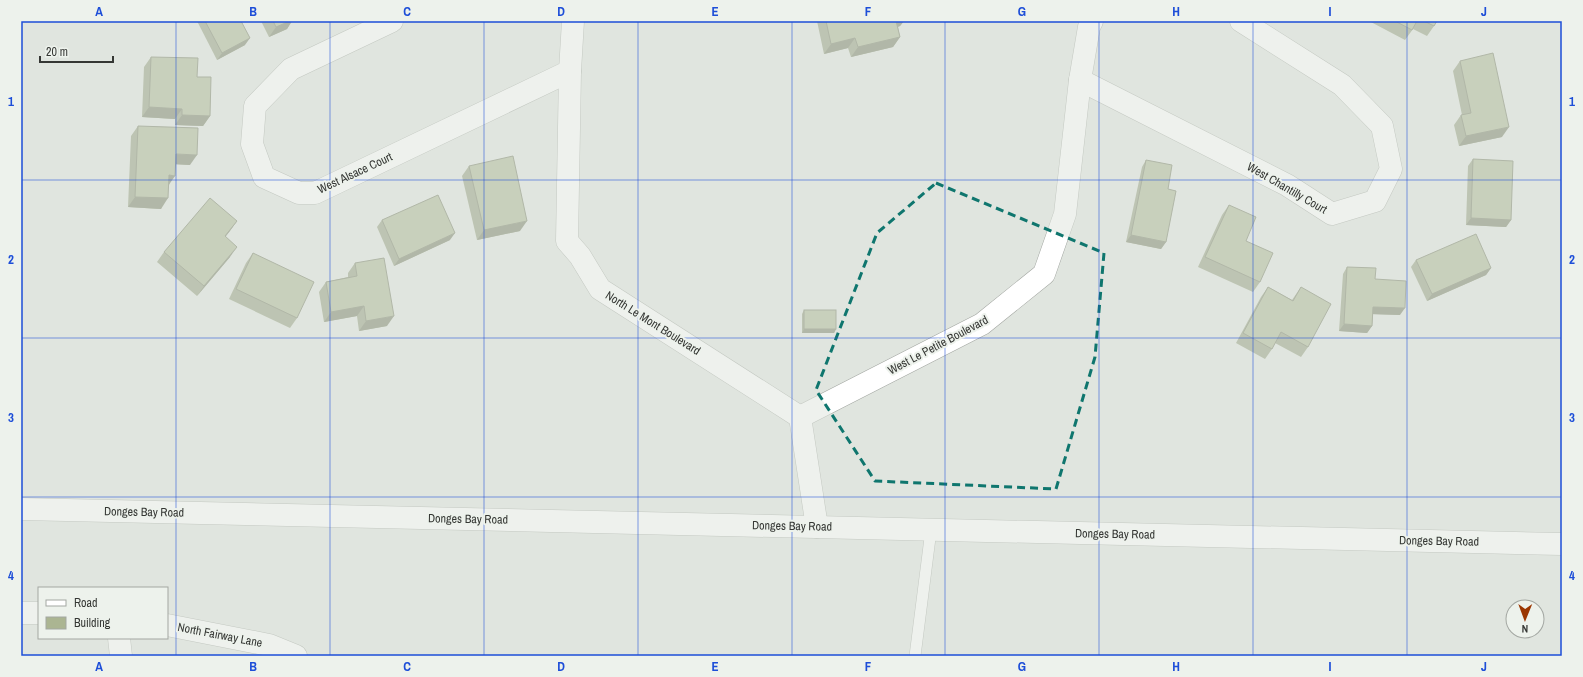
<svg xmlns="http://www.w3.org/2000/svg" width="1583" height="677" font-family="'Archivo Narrow',sans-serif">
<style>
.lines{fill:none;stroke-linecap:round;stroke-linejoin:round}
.lane-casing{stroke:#a2a6a1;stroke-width:12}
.street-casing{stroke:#a2a6a1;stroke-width:23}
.secondary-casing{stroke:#a2a6a1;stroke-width:23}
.lane{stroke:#fff;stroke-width:11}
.street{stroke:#fff;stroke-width:22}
.secondary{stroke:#fff;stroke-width:22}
.wall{fill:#939c7e}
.shaded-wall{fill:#787f66}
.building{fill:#abb592;stroke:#787f66}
.marked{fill:none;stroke:#0f766e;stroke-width:3;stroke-dasharray:8 5;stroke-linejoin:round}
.grid{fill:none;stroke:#1d4ed8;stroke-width:1;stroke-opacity:0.55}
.labels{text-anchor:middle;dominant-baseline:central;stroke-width:4;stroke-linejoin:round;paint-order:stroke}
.street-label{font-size:12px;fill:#353734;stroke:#edf2ec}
.neatline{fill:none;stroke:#1d4ed8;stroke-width:1.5}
.grid-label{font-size:13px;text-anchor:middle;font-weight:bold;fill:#1d4ed8}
</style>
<rect width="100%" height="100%" fill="#e0e5df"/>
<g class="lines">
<g class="lane-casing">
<path id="lane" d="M 915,656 L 931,530"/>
</g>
<g class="street-casing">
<g id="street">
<path d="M 392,21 L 291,69 L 255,106 L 252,144 L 264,177 L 299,193 L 315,193 L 570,71"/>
<path d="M 573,21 L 570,71 L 567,241 L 580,256 L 600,289 L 800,417"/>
<path d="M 1080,80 L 1287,185 L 1332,214 L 1375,201 L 1391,169 L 1382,126 L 1342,85 L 1241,21"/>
<path d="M 817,527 L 800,417 L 982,324 L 1044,274 L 1065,214 L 1080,80 L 1089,27 L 1092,21"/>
<path d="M 21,613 L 39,613"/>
<path d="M 167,625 L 269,645 L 296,656"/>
<path d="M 119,638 L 121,656"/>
</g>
</g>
<g class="secondary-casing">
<path id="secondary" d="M 21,509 L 1562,544"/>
</g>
<use href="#lane" class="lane"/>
<use href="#street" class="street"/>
<use href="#secondary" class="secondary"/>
</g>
<g class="wall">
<path d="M 197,21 L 241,21 L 245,45 L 217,60 Z"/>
<path d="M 261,21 L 292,21 L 287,29 L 269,37 Z"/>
<path d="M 817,21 L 904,21 L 900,26 L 898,27 L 900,37 L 893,47 L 851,57 L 848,48 L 824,54 Z"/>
<path d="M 1369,21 L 1437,21 L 1434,26 L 1427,36 L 1413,29 L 1405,40 Z"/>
<path d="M 151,57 L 197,77 L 210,116 L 203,126 L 175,125 L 175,119 L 142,117 L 144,67 Z"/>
<path d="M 1460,61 L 1502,137 L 1459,146 L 1454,125 L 1461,115 L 1462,115 L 1453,71 Z"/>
<path d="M 138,126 L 190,165 L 176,164 L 161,209 L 128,207 L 131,136 Z"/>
<path d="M 1473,159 L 1511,220 L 1506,227 L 1466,225 L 1468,166 Z"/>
<path d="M 1146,160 L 1168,189 L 1166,242 L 1161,249 L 1126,242 L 1142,167 Z"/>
<path d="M 469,166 L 520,231 L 477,240 L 462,176 Z"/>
<path d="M 1229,205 L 1260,282 L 1253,292 L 1198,267 L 1222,215 Z"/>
<path d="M 382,220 L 450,240 L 394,266 L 377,227 Z"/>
<path d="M 237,221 L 225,237 L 230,257 L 197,296 L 157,262 L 164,252 Z"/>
<path d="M 253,253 L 297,318 L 290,328 L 229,299 L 246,263 Z"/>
<path d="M 1416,260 L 1491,268 L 1486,275 L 1427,301 L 1411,267 Z"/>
<path d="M 355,263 L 387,326 L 359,331 L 357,316 L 324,322 L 319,292 L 326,282 L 348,277 L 348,273 Z"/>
<path d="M 1347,267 L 1375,279 L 1400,315 L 1373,314 L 1372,326 L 1367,333 L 1339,331 L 1343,274 Z"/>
<path d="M 1268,287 L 1292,300 L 1301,287 L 1308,347 L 1301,357 L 1275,343 L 1272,349 L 1265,359 L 1236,343 L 1261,297 Z"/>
<path d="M 804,310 L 836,329 L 834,333 L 802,333 L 802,314 Z"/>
</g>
<g class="shaded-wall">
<path d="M 290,21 L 292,21 L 287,29 L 269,37 L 276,27 Z"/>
<path d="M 894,21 L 904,21 L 900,26 L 889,29 Z"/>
<path d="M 900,37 L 893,47 L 851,57 L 858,47 Z"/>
<path d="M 250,38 L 245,45 L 217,60 L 222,53 Z"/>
<path d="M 855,38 L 848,48 L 824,54 L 831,44 Z"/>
<path d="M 149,107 L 182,109 L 175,119 L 142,117 Z"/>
<path d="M 182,115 L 210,116 L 203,126 L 175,125 Z"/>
<path d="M 1509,127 L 1502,137 L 1459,146 L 1466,136 Z"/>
<path d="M 176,154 L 197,155 L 190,165 L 169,164 Z"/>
<path d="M 169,175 L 175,176 L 168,186 Z"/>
<path d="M 135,197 L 168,198 L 161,209 L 128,207 Z"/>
<path d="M 1471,218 L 1511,220 L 1506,227 L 1466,225 Z"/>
<path d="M 237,221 L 230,231 L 218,246 L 225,236 Z"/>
<path d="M 527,221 L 520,231 L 477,240 L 484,230 Z"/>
<path d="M 455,233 L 450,240 L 394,266 L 399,259 Z"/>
<path d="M 1131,235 L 1166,242 L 1161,249 L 1126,242 Z"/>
<path d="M 237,247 L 230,257 L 197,296 L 204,286 Z"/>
<path d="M 1491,268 L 1486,275 L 1427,301 L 1432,294 Z"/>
<path d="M 364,306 L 357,316 L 324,322 L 331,312 Z"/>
<path d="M 1373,307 L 1405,308 L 1400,315 L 1368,314 Z"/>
<path d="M 394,316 L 387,326 L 359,331 L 366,321 Z"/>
<path d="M 1344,324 L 1372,326 L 1367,333 L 1339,331 Z"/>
<path d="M 804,329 L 836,329 L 834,333 L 802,333 Z"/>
</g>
<g class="building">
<path d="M 205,21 L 241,21 L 250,38 L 222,53 Z"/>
<path d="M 273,21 L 290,21 L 276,27 Z"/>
<path d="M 826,21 L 896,21 L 900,37 L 858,47 L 855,38 L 831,44 Z"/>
<path d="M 1395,21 L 1417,21 L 1412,30 Z"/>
<path d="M 1424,21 L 1437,21 L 1434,26 Z"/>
<path d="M 1493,53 L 1509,127 L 1466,136 L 1461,115 L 1471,113 L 1460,61 Z"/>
<path d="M 151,57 L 198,58 L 197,77 L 211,77 L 210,116 L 182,115 L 182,109 L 149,107 Z"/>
<path d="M 138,126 L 198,128 L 197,155 L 176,154 L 175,176 L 169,175 L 168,198 L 135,197 Z"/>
<path d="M 513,156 L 527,221 L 484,230 L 469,166 Z"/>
<path d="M 1473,159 L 1513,161 L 1511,220 L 1471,218 Z"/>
<path d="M 1146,160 L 1172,165 L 1168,189 L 1176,191 L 1166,242 L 1131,235 Z"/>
<path d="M 438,195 L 455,233 L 399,259 L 382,220 Z"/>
<path d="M 210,198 L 237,221 L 225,236 L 237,247 L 204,286 L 164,252 Z"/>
<path d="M 1229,205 L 1256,217 L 1246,241 L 1273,253 L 1260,282 L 1205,257 Z"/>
<path d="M 1476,234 L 1491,268 L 1432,294 L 1416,260 Z"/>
<path d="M 253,253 L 314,282 L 297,318 L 236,289 Z"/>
<path d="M 384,258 L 394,316 L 366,321 L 364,306 L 331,312 L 326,282 L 357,276 L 355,263 Z"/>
<path d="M 1347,267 L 1376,268 L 1375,279 L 1406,281 L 1405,308 L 1373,307 L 1372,326 L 1344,324 Z"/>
<path d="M 1268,287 L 1293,301 L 1301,287 L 1331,304 L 1308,347 L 1281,332 L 1272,349 L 1243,333 Z"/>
<rect x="804" y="310" width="32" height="19"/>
</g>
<path d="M0 0H1583V677H0ZM 936,183 L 1104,253 L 1095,357 L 1056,489 L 875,481 L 816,390 L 877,233 Z" fill="#e0e5df" fill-opacity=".55" fill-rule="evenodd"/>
<path class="marked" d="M 936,183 L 1104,253 L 1095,357 L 1056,489 L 875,481 L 816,390 L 877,233 Z"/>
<path class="grid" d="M 176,21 L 176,656M 330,21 L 330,656M 484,21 L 484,656M 638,21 L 638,656M 792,21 L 792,656M 945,21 L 945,656M 1099,21 L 1099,656M 1253,21 L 1253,656M 1407,21 L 1407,656M 21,180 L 1562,180M 21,338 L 1562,338M 21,497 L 1562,497"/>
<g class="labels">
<g class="street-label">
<text transform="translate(355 173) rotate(-25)">West Alsace Court</text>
<text transform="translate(1287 188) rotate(30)">West Chantilly Court</text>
<text transform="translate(653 323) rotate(32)">North Le Mont Boulevard</text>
<text transform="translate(938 345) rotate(-28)">West Le Petite Boulevard</text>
<text transform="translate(144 512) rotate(1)">Donges Bay Road</text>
<text transform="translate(468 519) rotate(1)">Donges Bay Road</text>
<text transform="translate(792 526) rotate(1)">Donges Bay Road</text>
<text transform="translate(1115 534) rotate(1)">Donges Bay Road</text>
<text transform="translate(1439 541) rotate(1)">Donges Bay Road</text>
<text transform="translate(220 635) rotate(11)">North Fairway Lane</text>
</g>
</g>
<rect width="1583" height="677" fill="none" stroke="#edf2ec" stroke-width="44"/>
<rect x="38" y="587" width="130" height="52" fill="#edf2ec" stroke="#a3a7a2"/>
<rect x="46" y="600" width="20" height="6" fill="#ffffff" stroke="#a3a7a2"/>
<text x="74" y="607" font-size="12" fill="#353734">Road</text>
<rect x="46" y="617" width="20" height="12" fill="#abb592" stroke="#a3a7a2"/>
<text x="74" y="627" font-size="12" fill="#353734">Building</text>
<g transform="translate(1525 619) rotate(181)"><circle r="19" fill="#edf2ec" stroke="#a3a7a2"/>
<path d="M0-3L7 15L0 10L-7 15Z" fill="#9b3702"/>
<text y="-6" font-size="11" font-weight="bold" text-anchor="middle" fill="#353734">N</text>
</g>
<path d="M40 56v6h73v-6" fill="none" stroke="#353734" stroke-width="2"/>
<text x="46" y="56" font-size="12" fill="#353734" stroke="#edf2ec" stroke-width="3" paint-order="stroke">20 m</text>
<rect x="22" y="22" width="1539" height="633" class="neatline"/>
<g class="grid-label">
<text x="99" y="16">A</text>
<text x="253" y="16">B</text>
<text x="407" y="16">C</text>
<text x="561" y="16">D</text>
<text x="715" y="16">E</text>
<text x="868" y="16">F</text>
<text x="1022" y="16">G</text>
<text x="1176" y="16">H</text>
<text x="1330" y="16">I</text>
<text x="1484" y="16">J</text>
<text x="11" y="106">1</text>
<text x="1572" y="106">1</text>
<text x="11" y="264">2</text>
<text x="1572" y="264">2</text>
<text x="11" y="422">3</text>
<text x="1572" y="422">3</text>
<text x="11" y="580">4</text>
<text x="1572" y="580">4</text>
<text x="99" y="671">A</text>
<text x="253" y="671">B</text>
<text x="407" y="671">C</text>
<text x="561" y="671">D</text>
<text x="715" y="671">E</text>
<text x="868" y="671">F</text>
<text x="1022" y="671">G</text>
<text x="1176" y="671">H</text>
<text x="1330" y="671">I</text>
<text x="1484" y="671">J</text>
</g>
</svg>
